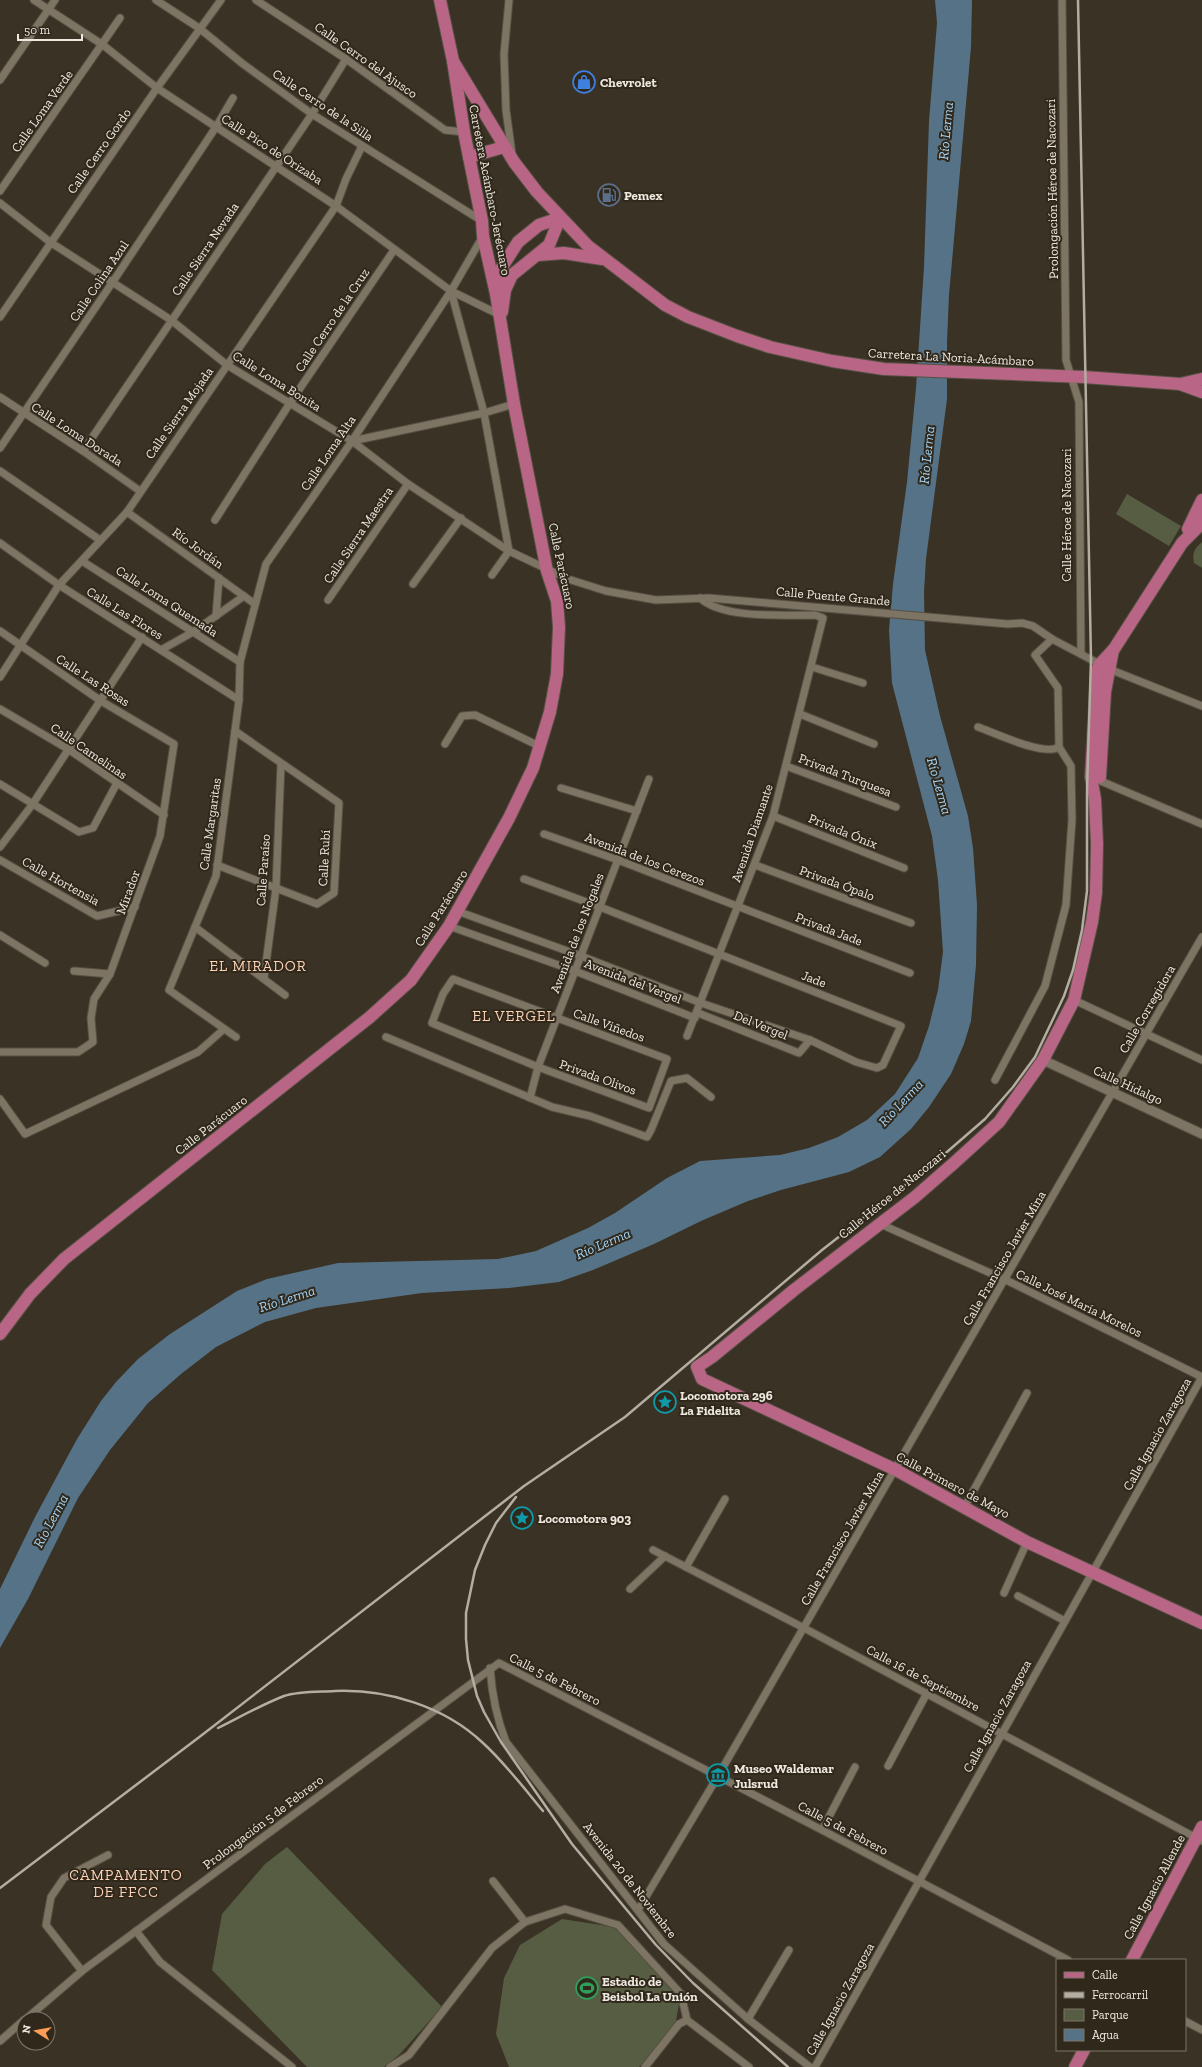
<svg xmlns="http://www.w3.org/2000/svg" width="1202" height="2067" font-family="'Zilla Slab',serif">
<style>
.green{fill:#565d43}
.water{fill:#567287}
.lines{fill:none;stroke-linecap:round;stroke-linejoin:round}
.minor-casing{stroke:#565043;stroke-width:9}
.tertiary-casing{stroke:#565043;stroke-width:11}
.primary-casing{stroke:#565043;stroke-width:14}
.minor{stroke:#7d7464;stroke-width:7}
.tertiary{stroke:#7d7464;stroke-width:9}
.primary{stroke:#b86586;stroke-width:12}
.rail{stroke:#b3ada2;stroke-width:2.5}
.labels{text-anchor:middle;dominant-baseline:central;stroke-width:4;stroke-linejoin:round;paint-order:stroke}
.street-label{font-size:13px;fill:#eee9e0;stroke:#30281a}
.poi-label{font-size:13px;font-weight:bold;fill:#eee9e0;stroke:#30281a;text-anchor:start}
.water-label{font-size:14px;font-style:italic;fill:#a3d7fd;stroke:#30281a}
.quarter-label{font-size:15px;letter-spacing:1px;fill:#fdd3b8;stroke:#30281a}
</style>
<rect width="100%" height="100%" fill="#3a3224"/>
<g class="green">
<path d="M 1127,494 L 1181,526 L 1169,546 L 1116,514 Z"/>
<path d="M 1202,542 L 1202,568 L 1194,563 C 1192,553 1194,549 1202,542 Z"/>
<path d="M 287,1847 L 442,2007 L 399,2055 L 384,2067 L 307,2067 L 212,1970 L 222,1914 L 265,1864 Z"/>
<path d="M 562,1919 L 614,1927 L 656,1971 L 680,1999 L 675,2026 L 660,2047 L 639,2067 L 509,2067 L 496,2034 L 504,1978 L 520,1945 Z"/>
</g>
<path class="water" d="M 935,0 L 972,0 L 971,47 L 949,295 L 947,341 L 947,399 L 926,559 L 924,592 L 925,650 L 940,716 L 968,816 L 973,848 L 977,905 L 976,965 L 971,1021 L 964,1044 L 951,1074 L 929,1107 L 911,1129 L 880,1157 L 849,1172 L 781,1190 L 748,1201 L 701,1221 L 654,1244 L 593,1270 L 559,1282 L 509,1288 L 422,1293 L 316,1308 L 265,1322 L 216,1347 L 181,1374 L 148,1403 L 110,1450 L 78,1498 L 28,1599 L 0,1648 L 0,1589 L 35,1517 L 77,1439 L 101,1401 L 116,1382 L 138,1359 L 170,1334 L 237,1291 L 267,1279 L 338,1263 L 498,1259 L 536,1251 L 588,1228 L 615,1213 L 667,1178 L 700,1161 L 780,1155 L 809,1148 L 838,1137 L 867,1120 L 895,1094 L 918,1058 L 929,1026 L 938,990 L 943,952 L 938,880 L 932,836 L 892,683 L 889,630 L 893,584 L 907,482 L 916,388 L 924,267 L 929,121 L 937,23 Z"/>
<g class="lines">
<g class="minor-casing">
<g id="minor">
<path d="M 34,0 L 103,45 L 157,88 L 336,206 L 451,291 L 498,314"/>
<path d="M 156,0 L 199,28 L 243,64 L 312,114 L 482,221"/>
<path d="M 256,0 L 346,59 L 445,130 L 464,132"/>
<path d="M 509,0 L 504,54 L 506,110 L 512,154"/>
<path d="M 1062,0 L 1066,360 L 1079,402 L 1081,654"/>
<path d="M 0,80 L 55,0"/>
<path d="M 0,191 L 120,18"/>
<path d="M 0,203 L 50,242 L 171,320 L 227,365 L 352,441 L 408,484 L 509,551 L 568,579 L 606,591 L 656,600 L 709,598 L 1008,624 L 1022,623 L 1033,626 L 1052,639 L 1109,669 L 1202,706"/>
<path d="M 451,291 L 484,413 L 509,551 L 492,575"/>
<path d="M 0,317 L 157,88 L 221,0"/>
<path d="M 0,397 L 83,451 L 140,491"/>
<path d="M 352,441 L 484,413 L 514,404"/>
<path d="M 0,448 L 112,283 L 216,127 L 233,98"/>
<path d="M 83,451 L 312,114 L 346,59"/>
<path d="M 0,471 L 100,540"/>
<path d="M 127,512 L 255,604"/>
<path d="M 215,520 L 290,403 L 394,250"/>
<path d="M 0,543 L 59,585 L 239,700"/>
<path d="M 82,561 L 240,662"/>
<path d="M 413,584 L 461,518"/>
<path d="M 328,600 L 408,484"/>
<path d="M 216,616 L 219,578"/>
<path d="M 0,631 L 101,701 L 174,744 L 160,836 L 110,974 L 94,999 L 91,1018 L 93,1042 L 78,1052 L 0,1052"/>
<path d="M 161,650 L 193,632 L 244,596"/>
<path d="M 812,667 L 863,683"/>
<path d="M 0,677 L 59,585 L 127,512 L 336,206 L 346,179 L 362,146"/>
<path d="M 0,709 L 68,749 L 164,815"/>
<path d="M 800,714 L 874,744"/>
<path d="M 978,727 C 995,733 1045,757 1059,747"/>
<path d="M 445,744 L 462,716 L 475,715 L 539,746"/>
<path d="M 786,766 L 896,807"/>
<path d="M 1096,779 L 1202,824"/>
<path d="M 0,784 L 79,832 L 93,828 L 117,783"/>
<path d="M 561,788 L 637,811"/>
<path d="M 773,816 L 904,868"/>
<path d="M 544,834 L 618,860 L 910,973"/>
<path d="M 0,847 L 32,805 L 142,637"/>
<path d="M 0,860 L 97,916 L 135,907"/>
<path d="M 217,865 L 317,904 L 334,893 L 339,803 L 235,731"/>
<path d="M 755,865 L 911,923"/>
<path d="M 457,911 L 581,956 L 701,1003 L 810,1040 L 856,1062 L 877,1068 L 883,1065 L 901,1026 L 600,907 L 524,879"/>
<path d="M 449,926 L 575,971 L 695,1018"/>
<path d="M 195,927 L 285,995"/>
<path d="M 0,935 L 45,963"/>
<path d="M 74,971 L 110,974"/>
<path d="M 264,978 L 276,888 L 281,764"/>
<path d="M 453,979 L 667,1059 L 649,1108 L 538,1067 L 432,1023 L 443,994 Z"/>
<path d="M 1074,1000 L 1202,1060"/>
<path d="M 698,1013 L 799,1053 L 810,1040"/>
<path d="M 687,1036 L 773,816 L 823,618 L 815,615 C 785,615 722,619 700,598"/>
<path d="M 236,1037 L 169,990 L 216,876 L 239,700 L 240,662 L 266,564 L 352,441 L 451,291 L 483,236"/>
<path d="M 386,1037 L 552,1107 L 590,1116 L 647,1137 L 651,1130 L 671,1081 L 687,1078 L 711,1097"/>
<path d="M 995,1080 L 1045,986 L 1066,905 L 1072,820 L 1071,766 L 1059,747 L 1058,688 L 1035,655 L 1052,639"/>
<path d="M 530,1098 L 538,1067 L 649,779"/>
<path d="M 0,1099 L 25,1134 L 198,1052 L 224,1029"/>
<path d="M 878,1223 L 1006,1280 L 1202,1377"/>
<path d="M 965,1506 L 1027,1393"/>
<path d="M 653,1550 L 804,1628 L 1202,1841"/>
<path d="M 686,1567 L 725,1499"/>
<path d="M 630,1589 L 665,1556"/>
<path d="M 1004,1593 L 1027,1542"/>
<path d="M 1018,1596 L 1065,1621"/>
<path d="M 490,1668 C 492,1695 496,1717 506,1742 L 664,1944 L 748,2019 L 810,2067"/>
<path d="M 888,1766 L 927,1693"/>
<path d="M 822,1830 L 855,1767"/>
<path d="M 493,1881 L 525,1922"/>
<path d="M 638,1910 L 718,1776 L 1202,937"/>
<path d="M 136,1931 L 160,1962 L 292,2067"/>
<path d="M 82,1971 L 46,1925 L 51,1897 L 64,1878 L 108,1855"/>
<path d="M 26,2019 L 82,1971 L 499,1663 L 822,1830 L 1068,1960"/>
<path d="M 748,2019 L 789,1950"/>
<path d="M 1185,2021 L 1202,2030"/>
<path d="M 0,2041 L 24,2020"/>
<path d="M 390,2067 L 409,2055 L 492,1948 L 525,1922 L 565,1909 L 618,1925 L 681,1994 L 687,2020 L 749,2067"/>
<path d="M 645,2067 L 679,2024 L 687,2020"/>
<path d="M 815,2067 L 1202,1377"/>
</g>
</g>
<g class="tertiary-casing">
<path id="tertiary" d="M 1043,1060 L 1202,1134"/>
</g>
<g class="primary-casing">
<g id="primary">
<path d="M 440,0 L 453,61 L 514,162 L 537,192 L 588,246 L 665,305 L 688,317 L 737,336 L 770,347 L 832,361 L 884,369 L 1084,377 L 1180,384 L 1202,392"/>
<path d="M 469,157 L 504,147"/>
<path d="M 538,255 L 564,253 L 602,259"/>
<path d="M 497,290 L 502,267 L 518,242 L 539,225 L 560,218"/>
<path d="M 502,312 L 505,290 L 512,275 L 549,245 L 560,218"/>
<path d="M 1180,384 L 1202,379"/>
<path d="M 1202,519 L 1197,528 L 1182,543 L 1114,649 L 1100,664 L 1097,670 L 1091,777 L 1095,799 L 1097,844 L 1096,893 L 1092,922 L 1074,1000 L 1043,1060 L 999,1122 L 954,1163 L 915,1197 L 794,1290 L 712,1357 L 697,1367 L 702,1379 L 896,1470 L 1027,1542 L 1202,1623"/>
<path d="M 1188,529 L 1202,500"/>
<path d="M 1100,777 L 1105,692 L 1113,650"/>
<path d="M 0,1334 L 30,1294 L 64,1259 L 370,1017 L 411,980 L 449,926 L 509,818 L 533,768 L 550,712 L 557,674 L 559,627 L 557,601 L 547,571 L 514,404 L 496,294 L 483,236 L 482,221 L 464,132 L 453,61"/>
<path d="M 1132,1960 L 1202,1827"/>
<path d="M 1075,2067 L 1084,2050"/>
</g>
</g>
<use href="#minor" class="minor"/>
<use href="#tertiary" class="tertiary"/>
<use href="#primary" class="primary"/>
<g class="rail">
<path d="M 516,1497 L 496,1523 L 485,1545 L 475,1570 L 466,1613 L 466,1639 L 468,1660 L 477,1696 L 484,1712 L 501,1742 L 572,1844 L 656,1945 L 693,1983 L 788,2067"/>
<path d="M 218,1728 C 240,1717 261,1705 284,1696 C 299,1691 319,1692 335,1691 C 387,1689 444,1706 483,1743 C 505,1763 524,1788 543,1811"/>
<path d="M 0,1888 L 202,1735 L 524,1486 L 625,1417 L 822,1250 L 940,1158 L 985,1119 L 1013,1087 L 1035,1057 L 1064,996 L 1073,970 L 1082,930 L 1087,891 L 1087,791 L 1091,659 L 1078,0"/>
</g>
</g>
<defs>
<g id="shop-ring" transform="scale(1.15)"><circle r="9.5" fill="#30281a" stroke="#3f7fe0" stroke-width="1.5"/><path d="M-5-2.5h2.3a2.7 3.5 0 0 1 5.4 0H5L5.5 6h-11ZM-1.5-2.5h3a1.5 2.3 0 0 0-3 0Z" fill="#3f7fe0"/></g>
<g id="fuel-ring" transform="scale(1.15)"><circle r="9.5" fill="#30281a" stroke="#5c6f8a" stroke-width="1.5"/><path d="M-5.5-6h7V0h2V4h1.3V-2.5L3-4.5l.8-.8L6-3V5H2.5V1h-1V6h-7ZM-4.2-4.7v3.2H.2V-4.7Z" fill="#5c6f8a"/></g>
<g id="sight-ring" transform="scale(1.15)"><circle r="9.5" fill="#30281a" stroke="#0f9aa8" stroke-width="1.5"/><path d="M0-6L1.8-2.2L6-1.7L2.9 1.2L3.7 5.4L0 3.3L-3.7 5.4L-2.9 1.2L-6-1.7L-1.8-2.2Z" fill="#0f9aa8"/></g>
<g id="museum-ring" transform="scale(1.15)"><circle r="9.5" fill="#30281a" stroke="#0f9aa8" stroke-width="1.5"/><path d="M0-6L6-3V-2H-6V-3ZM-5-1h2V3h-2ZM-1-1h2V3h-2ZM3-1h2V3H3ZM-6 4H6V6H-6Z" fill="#0f9aa8"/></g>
<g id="stadium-ring" transform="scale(1.15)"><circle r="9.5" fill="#30281a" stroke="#2e9e5b" stroke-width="1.5"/><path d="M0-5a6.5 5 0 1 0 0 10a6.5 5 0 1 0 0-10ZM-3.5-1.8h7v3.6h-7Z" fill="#2e9e5b"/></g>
</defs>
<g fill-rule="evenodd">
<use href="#shop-ring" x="584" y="82"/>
<use href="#fuel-ring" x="609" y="195"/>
<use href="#sight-ring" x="665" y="1402"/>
<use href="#sight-ring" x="522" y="1518"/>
<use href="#museum-ring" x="718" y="1775"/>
<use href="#stadium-ring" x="587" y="1988"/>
</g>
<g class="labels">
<g class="street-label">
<text transform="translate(366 60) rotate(35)">Calle Cerro del Ajusco</text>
<text transform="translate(323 105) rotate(34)">Calle Cerro de la Silla</text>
<text transform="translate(42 111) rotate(-55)">Calle Loma Verde</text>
<text transform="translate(272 149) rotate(33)">Calle Pico de Orizaba</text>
<text transform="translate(99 151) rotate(-55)">Calle Cerro Gordo</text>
<text transform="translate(1052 189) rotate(-91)">Prolongación Héroe de Nacozari</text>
<text transform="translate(490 190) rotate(79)">Carretera Acámbaro-Jerécuaro</text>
<text transform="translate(205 249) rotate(-56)">Calle Sierra Nevada</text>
<text transform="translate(99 281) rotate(-56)">Calle Colina Azul</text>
<text transform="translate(332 320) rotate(-56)">Calle Cerro de la Cruz</text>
<text transform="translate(951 357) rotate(3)">Carretera La Noria-Acámbaro</text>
<text transform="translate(277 381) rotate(32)">Calle Loma Bonita</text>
<text transform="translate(179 413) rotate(-55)">Calle Sierra Mojada</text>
<text transform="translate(77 434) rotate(33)">Calle Loma Dorada</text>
<text transform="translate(328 453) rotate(-56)">Calle Loma Alta</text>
<text transform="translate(1066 515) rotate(-90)">Calle Héroe de Nacozari</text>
<text transform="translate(358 535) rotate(-56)">Calle Sierra Maestra</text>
<text transform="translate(198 548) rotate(36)">Río Jordán</text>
<text transform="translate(562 566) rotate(78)">Calle Parácuaro</text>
<text transform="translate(833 596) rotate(5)">Calle Puente Grande</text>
<text transform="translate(167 601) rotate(33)">Calle Loma Quemada</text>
<text transform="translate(125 613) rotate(32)">Calle Las Flores</text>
<text transform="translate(93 680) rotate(33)">Calle Las Rosas</text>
<text transform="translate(89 751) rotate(34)">Calle Camelinas</text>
<text transform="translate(845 775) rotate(21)">Privada Turquesa</text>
<text transform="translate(210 824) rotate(-82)">Calle Margaritas</text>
<text transform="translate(843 831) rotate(22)">Privada Ónix</text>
<text transform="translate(752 833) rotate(-71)">Avenida Diamante</text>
<text transform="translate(324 858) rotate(-87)">Calle Rubí</text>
<text transform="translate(645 859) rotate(21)">Avenida de los Cerezos</text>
<text transform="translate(263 870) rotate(-86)">Calle Paraíso</text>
<text transform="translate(61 881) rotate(29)">Calle Hortensia</text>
<text transform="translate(837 883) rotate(20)">Privada Ópalo</text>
<text transform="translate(128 892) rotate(-70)">Mirador</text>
<text transform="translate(441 908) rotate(-58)">Calle Parácuaro</text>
<text transform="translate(829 929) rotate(21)">Privada Jade</text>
<text transform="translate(577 933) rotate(-69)">Avenida de los Nogales</text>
<text transform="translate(814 979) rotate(21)">Jade</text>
<text transform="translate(633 981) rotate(21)">Avenida del Vergel</text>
<text transform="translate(1147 1009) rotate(-60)">Calle Corregidora</text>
<text transform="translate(609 1025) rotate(20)">Calle Viñedos</text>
<text transform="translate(761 1025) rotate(22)">Del Vergel</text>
<text transform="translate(598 1077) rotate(20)">Privada Olivos</text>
<text transform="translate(1128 1085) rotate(25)">Calle Hidalgo</text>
<text transform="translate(211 1125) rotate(-38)">Calle Parácuaro</text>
<text transform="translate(892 1194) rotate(-39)">Calle Héroe de Nacozari</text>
<text transform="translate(1004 1258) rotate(-60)">Calle Francisco Javier Mina</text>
<text transform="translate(1079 1303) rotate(26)">Calle José María Morelos</text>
<text transform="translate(1157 1434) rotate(-61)">Calle Ignacio Zaragoza</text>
<text transform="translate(953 1485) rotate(28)">Calle Primero de Mayo</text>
<text transform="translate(842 1538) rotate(-60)">Calle Francisco Javier Mina</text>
<text transform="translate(923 1678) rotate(28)">Calle 16 de Septiembre</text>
<text transform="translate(555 1679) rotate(27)">Calle 5 de Febrero</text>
<text transform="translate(997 1716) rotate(-61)">Calle Ignacio Zaragoza</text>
<text transform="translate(263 1822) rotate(-37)">Prolongación 5 de Febrero</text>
<text transform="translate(843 1828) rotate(28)">Calle 5 de Febrero</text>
<text transform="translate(630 1880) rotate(52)">Avenida 20 de Noviembre</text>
<text transform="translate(1154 1887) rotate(-62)">Calle Ignacio Allende</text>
<text transform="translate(840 1999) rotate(-61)">Calle Ignacio Zaragoza</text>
</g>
<g class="poi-label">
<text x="600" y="82">Chevrolet</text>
<text x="624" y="195">Pemex</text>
<text x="680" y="1395">Locomotora 296<tspan x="680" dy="15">La Fidelita</tspan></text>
<text x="538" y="1518">Locomotora 903</text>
<text x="734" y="1768">Museo Waldemar<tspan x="734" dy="15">Julsrud</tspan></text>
<text x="602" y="1981">Estadio de<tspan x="602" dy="15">Beisbol La Unión</tspan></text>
</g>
<g class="water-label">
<text transform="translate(946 131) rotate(-85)">Río Lerma</text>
<text transform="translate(927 455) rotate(-84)">Río Lerma</text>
<text transform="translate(939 786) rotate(74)">Río Lerma</text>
<text transform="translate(901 1103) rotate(-47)">Río Lerma</text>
<text transform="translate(603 1244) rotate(-23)">Río Lerma</text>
<text transform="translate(287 1299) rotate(-18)">Río Lerma</text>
<text transform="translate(51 1521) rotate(-62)">Río Lerma</text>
</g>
<g class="quarter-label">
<text x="258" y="966">EL MIRADOR</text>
<text x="514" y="1016">EL VERGEL</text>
<text x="126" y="1875">CAMPAMENTO<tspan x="126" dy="17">DE FFCC</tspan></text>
</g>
</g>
<rect x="1056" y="1959" width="130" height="92" fill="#30281a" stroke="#7c7569"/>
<rect x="1064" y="1972" width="20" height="6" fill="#b86586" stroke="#7c7569"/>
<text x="1092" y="1979" font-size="12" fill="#eee9e0">Calle</text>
<rect x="1064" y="1992" width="20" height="6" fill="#b3ada2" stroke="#7c7569"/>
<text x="1092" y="1999" font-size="12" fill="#eee9e0">Ferrocarril</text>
<rect x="1064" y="2009" width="20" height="12" fill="#565d43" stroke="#7c7569"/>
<text x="1092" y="2019" font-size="12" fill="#eee9e0">Parque</text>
<rect x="1064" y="2029" width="20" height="12" fill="#567287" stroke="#7c7569"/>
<text x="1092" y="2039" font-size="12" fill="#eee9e0">Agua</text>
<g transform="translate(36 2031) rotate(281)"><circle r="19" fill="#30281a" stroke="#7c7569"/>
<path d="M0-3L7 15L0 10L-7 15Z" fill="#fd9d55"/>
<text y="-6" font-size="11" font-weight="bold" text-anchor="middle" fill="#eee9e0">N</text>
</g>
<path d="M18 34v6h64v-6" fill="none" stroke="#eee9e0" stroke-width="2"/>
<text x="24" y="34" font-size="12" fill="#eee9e0" stroke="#30281a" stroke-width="3" paint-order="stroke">50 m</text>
</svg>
